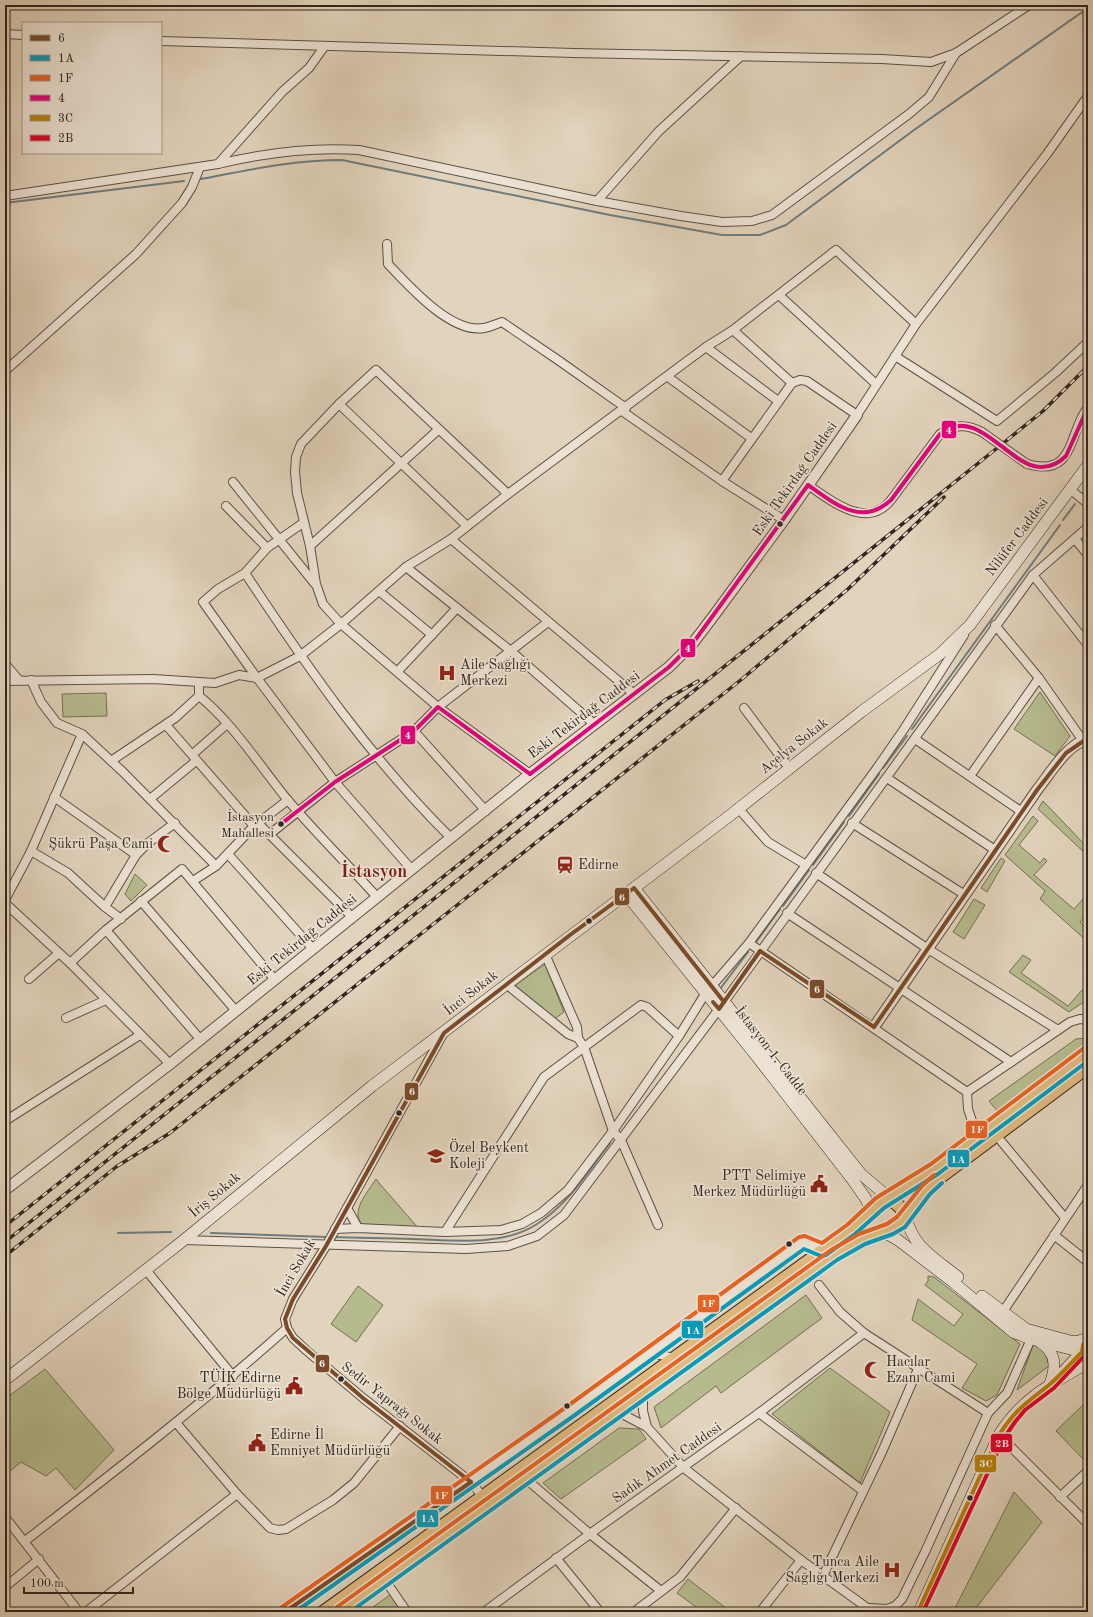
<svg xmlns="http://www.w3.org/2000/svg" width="1093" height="1617" font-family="'Old Standard TT',serif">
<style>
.green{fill:#b6bb8e;stroke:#737056}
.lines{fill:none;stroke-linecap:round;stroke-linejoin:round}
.stream{stroke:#6f7c7d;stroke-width:2}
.minor-casing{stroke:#5c5146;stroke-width:10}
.tertiary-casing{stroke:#5c5146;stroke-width:12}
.secondary-casing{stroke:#30261f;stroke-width:12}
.primary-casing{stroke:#30261f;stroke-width:14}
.minor{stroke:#ece2d3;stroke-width:8}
.tertiary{stroke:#ece2d3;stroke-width:10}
.secondary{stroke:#ece2d3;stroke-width:11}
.primary{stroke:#e1ba7e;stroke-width:12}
.rail-casing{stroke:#30261f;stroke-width:3.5}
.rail{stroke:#ece2d3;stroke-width:2;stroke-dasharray:6;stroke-linecap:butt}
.minor-bridge-casing{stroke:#5c5146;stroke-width:10;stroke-linecap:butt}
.minor-bridge{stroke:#ece2d3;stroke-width:8}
.bus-1-casing{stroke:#ece2d3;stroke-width:7}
.bus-2-casing{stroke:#ece2d3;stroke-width:7}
.bus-3-casing{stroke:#ece2d3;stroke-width:7}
.bus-4-casing{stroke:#ece2d3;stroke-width:7}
.bus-5-casing{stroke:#ece2d3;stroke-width:7}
.bus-6-casing{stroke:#ece2d3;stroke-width:7}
.bus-1{stroke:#7a4b2a;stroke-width:4}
.bus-2{stroke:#059cbc;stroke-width:4}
.bus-3{stroke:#e86222;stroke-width:4}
.bus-4{stroke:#e5007d;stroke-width:4}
.bus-5{stroke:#bb8009;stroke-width:4}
.bus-6{stroke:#e4002b;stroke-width:4}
.bus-dot{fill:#30261f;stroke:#ece2d3;stroke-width:1.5}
.labels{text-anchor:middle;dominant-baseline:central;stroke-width:3.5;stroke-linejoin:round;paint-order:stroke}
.bus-label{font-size:13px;fill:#30261f;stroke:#ece2d3;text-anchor:end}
.street-label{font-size:14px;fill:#30261f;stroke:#ece2d3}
.poi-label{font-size:14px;fill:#30261f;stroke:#ece2d3;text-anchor:start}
.district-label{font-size:18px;font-weight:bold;fill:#7a1f14;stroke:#ece2d3}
.line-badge{stroke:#ece2d3;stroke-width:1.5}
.badge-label{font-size:11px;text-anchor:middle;font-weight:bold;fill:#fff}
</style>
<rect width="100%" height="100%" fill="#e2d3bc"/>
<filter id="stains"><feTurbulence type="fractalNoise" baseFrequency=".005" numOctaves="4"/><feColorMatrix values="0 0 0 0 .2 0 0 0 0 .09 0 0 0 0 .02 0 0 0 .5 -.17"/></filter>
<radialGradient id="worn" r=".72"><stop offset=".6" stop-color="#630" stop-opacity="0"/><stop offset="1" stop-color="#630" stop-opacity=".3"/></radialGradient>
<g class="green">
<path d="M 1040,692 L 1070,736 L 1055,756 L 1014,729 Z"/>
<path d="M 106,693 L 107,716 L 63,717 L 62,694 Z"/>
<path d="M 1043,801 L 1088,848 L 1088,856 L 1038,809 Z"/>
<path d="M 1033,816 L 1038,821 L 1019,845 L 1040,863 L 1044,858 L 1047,861 L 1034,875 L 1074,909 L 1085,897 L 1088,900 L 1088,913 L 1080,922 L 1088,929 L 1088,942 L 1040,899 L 1045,891 L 1005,855 Z"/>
<path d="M 1001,858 L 1005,861 L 987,892 L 981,888 Z"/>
<path d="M 135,874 L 147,885 L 131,901 L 125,894 Z"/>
<path d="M 974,899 L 985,905 L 964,939 L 953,932 Z"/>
<path d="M 1023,955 L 1031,960 L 1021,973 L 1068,1006 L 1083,989 L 1088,989 L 1088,999 L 1069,1012 L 1009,972 Z"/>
<path d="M 545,964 L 564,1012 L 553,1020 L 513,987 Z"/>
<path d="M 1087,1038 L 1088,1045 L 998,1112 L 989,1101 L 1076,1039 Z"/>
<path d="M 376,1179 L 379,1183 L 420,1230 L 363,1225 C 349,1212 368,1192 376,1179 Z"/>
<path d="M 928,1276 L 934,1277 L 1020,1344 L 997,1395 L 986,1401 L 962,1388 L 977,1364 L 912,1320 L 918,1299 L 954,1326 L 963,1314 L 925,1285 L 928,1281 Z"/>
<path d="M 358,1286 L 383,1305 L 356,1342 L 331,1324 Z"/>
<path d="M 806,1295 L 822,1318 L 721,1393 L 716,1386 L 661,1428 L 654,1407 Z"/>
<path d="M 1033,1345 C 1045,1347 1046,1356 1049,1366 L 1017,1390 Z"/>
<path d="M 830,1368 L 890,1412 L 860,1483 L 772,1414 Z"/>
<path d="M 45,1369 L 114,1450 L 75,1490 L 56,1468 L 46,1476 L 21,1462 L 5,1475 L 5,1399 Z"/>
<path d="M 1088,1400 L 1088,1462 L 1087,1463 L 1056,1431 Z"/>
<path d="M 619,1428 L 639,1429 L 646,1439 L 561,1499 L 543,1483 Z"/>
<path d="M 1014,1492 L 1042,1522 L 973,1612 L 953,1612 Z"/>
<path d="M 688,1579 L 731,1612 L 703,1612 L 677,1593 Z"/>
<path d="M 390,1595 L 402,1612 L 366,1612 Z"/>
</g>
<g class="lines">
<g class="stream">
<path d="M 201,179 C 248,170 294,160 342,160 L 610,215 L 722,235 L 760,235 L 786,225 L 914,130 L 1088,8"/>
<path d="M 5,203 L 184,181"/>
<path d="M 1083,493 L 1088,486"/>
<path d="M 1063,520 L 1075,504"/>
<path d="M 912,729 L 1060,525"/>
<path d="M 883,768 L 907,736"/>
<path d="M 849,816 L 879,774"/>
<path d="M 813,865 L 844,822"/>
<path d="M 783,906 L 809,870"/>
<path d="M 756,942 L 780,909"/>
<path d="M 720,989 L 748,952"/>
<path d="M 118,1233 L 171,1232"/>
<path d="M 211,1233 L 328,1237"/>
<path d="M 333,1237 C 359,1238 386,1238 412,1239 C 452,1240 502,1247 537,1224 C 568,1205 588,1171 610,1143"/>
</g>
<g class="minor-casing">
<g id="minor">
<path d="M 5,34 L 23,35"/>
<path d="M 161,41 L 574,53 L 882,59 L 931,62 L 956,53 L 1029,5"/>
<path d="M 218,164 C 264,153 311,147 359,150 L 597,201 L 681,216 L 722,222 L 752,221 L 772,215 L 909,114 L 929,97 L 956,53"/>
<path d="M 5,196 L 218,164 L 282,92 L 309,68 L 324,47"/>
<path d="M 597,201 L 659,131 L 741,56"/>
<path d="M 387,244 L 388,264 C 409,286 451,334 484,328 C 490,327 496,324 502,322 L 558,360 L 626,408"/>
<path d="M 779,295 L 876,384"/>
<path d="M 733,330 L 792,383"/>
<path d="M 706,347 L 778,401"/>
<path d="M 895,356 L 997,421 L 1055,373 L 1088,342"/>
<path d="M 5,371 L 136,254 L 182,203 L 192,187 L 200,167"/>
<path d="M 668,377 L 751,438"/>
<path d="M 339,404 L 467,526"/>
<path d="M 622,411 L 722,481 L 784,520"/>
<path d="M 1027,464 C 1076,478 1068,432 1088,407"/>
<path d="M 722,481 L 792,383 L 800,380 L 807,381 L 857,415 L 916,324 L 1047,154 L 1088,96"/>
<path d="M 233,482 L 315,584"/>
<path d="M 808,485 C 833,502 867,530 891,500 L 940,434 C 955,424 966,424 982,432"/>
<path d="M 1071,490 L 1088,504"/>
<path d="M 508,494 L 376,370 L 339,404 L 301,444 L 296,457 L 295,472 L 297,493 L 310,546 L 316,584 L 323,604 L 341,624 L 438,707 L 530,774"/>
<path d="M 226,506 L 267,548"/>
<path d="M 303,523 L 267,548 L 245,573 L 218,589 L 203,602 L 257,678 L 335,782 L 412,870"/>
<path d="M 451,539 L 634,694"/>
<path d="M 1075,539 L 1088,555"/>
<path d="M 310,546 L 438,430"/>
<path d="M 406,567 L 512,652 L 594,724"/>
<path d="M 245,573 C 307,667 371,759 451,838"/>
<path d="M 1033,575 L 1088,645"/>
<path d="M 379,591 L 432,635"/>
<path d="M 995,625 L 1039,678 L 1088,748"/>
<path d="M 5,664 L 19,680"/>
<path d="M 398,671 L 457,608"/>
<path d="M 31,680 L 41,702 L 57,723 L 82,734 L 123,772 L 216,866"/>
<path d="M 5,681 L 153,679 L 215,683 L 239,675 L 257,678 L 300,656 L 341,624 L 406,567 L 451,539 L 508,494 L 706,347 L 733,330 L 836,250 L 916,324"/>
<path d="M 199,683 L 199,696 C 230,720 261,767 286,798 C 315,832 347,864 377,897"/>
<path d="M 744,708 L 789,768"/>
<path d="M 166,725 L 254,826"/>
<path d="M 414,731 L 486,811"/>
<path d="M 915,739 L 1022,812"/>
<path d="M 193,754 L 227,724"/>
<path d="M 111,761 L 175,718 L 199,696"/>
<path d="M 970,776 L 1039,678"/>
<path d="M 887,778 L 995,850"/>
<path d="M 54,797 L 136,855"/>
<path d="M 150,799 L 196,761"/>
<path d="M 738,808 L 768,842 L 806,865"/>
<path d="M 258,823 L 352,917"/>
<path d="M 852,823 L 965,895"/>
<path d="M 270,834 L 335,782 L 414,731 L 438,707 L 548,622"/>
<path d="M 31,851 L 68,873 L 105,907 L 121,919"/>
<path d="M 228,854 L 313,949"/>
<path d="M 816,873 L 928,949 L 1058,1030"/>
<path d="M 193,881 L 216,866 L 254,826 L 288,800"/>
<path d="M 5,900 L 31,851 L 82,734"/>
<path d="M 141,901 L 236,1011"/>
<path d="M 5,903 L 70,963 L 170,1064"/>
<path d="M 105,907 L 136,855 L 148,843 L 175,823"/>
<path d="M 787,913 L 1011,1062"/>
<path d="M 106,930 L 200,1039"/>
<path d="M 749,943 L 967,1092"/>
<path d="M 545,954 L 577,1027 L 578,1038 L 584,1047 L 613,1131 L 621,1140 L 658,1225"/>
<path d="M 70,963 L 106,930 L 182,869 L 275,980"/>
<path d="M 29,979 L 59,953"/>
<path d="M 506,984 L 568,1034 L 578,1038"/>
<path d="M 66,1018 L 106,1000"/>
<path d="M 443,1034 L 326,1246 L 293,1299 L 285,1319 L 287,1328 L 293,1338 L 307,1351 L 363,1398 L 471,1482 L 483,1497"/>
<path d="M 967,1092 L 1070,1022 L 1080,1019 L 1088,1020"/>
<path d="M 967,1092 L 968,1109 L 977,1136"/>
<path d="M 5,1121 L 140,1035"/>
<path d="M 996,1135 L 1065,1218"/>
<path d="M 347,1208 L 358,1228"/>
<path d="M 335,1229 L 358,1228 L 445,1232 L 501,1230 L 522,1224 L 541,1213 L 568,1190 L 613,1131 L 679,1036 L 705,994 L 749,943 L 877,768 L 904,729 L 964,635"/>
<path d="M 445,1232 L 544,1077 L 641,1005 L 647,1007 L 679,1036"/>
<path d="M 1054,1235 L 1088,1262"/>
<path d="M 184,1240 L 466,1249 L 508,1246 L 537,1236 L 564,1215 L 719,1009 L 1033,575 L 1088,527"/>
<path d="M 146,1270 L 233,1376"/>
<path d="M 819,1285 L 840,1312 L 864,1333 L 988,1413"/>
<path d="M 1002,1313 L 1088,1185"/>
<path d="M 652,1353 L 674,1358"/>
<path d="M 643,1391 L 643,1411 L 647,1427"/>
<path d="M 759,1413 L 863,1491"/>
<path d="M 612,1414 L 624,1415 L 647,1427 L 684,1468 L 801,1560 L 873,1612"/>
<path d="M 177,1422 L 178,1425 L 237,1494 L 270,1528 L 278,1530 L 286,1529 L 333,1500 L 354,1483 L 400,1426"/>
<path d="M 999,1435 L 1088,1524"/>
<path d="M 526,1479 L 590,1534 L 661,1591"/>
<path d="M 1060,1497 L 1088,1471"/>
<path d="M 5,1517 L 79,1612"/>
<path d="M 25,1541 C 114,1472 203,1403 287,1328"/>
<path d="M 556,1558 L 600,1612"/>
<path d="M 823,1576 L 882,1452 L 918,1369"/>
<path d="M 385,1580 L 407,1612"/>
<path d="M 5,1587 L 39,1559"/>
<path d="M 869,1608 L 887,1609 L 895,1606 L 902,1599 L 925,1552 L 988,1413 L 1007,1393 L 1031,1339"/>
<path d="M 86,1612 L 237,1494"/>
<path d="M 285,1612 L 572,1410 L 803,1242 L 823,1250"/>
<path d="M 484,1612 L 598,1528 L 759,1413 L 864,1333"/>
<path d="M 634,1612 L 680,1577 L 736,1508"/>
<path d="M 760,1612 L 801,1560"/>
</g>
</g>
<g class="tertiary-casing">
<g id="tertiary">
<path d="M 874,1027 L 1037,790 C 1052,771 1065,747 1088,738"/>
<path d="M 5,1190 L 170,1064 L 530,774 L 669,667 L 693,643 L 715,614 L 784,520 L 857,415"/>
</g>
</g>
<g class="secondary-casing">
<g id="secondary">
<path d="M 634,888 L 861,1174 L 889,1198"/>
<path d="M 626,894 L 754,1053 L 852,1179 L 866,1199 L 871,1211"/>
<path d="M 906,1217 C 913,1248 935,1258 958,1277"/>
<path d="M 882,1231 L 898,1240 L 953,1282 L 1013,1332 L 1031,1339 L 1082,1352"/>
<path d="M 982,1296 L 1026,1329 L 1070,1341 L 1076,1342 L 1088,1338"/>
<path d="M 1041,1343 C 1057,1353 1056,1368 1050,1384"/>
<path d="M 1061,1374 L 1082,1352"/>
<path d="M 5,1380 L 184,1240 L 372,1086 L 728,817 L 861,712 L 940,654 L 970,625 L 1088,465"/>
<path d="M 919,1612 L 999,1435 C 1022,1398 1051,1384 1088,1363"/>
</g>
</g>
<g class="primary-casing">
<g id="primary">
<path d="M 889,1198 L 900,1207 L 906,1217"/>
<path d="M 323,1612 L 837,1240 L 880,1203 L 934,1169 L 1088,1053"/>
<path d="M 340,1612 C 506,1494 668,1372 834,1255 L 862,1239 L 890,1229 L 901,1222 L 926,1190 L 938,1179 L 1088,1067"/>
</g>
</g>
<use href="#minor" class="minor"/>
<use href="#tertiary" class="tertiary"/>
<use href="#secondary" class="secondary"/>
<use href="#primary" class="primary"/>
<g class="rail-casing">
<g id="rail">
<path d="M 5,1226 L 665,700 L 698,681"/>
<path d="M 5,1242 L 1001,445 L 1043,411 L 1088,366"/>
<path d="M 5,1256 L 116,1167 L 170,1133 L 742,679 L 848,589 L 944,497"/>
</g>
</g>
<use href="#rail" class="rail"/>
<g class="minor-bridge-casing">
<path id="minor-bridge" d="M 982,432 L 1027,464"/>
</g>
<use href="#minor-bridge" class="minor-bridge"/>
<g class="bus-1-casing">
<g id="bus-1">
<path d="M 760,951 L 874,1027"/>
<path d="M 713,1002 L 719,1009 L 760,951"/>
<path d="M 874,1027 L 1037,790 L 1066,753 L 1088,738"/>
<path d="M 471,1482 L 363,1398 L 293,1338 L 287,1328 L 285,1319 L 293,1299 L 326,1246 L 444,1033 L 570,935 L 634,888 L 724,1002"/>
<path d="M 285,1612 L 471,1482"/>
</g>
</g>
<g class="bus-2-casing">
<g id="bus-2">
<path d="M 295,1612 L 575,1415 L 804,1249 L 821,1256 L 826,1255 L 855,1234 L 884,1208 L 938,1174 L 1088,1061"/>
<path d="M 350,1612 L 837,1260 L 865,1244 L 893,1234 L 905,1227 L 930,1194 L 942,1183"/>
</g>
</g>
<g class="bus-3-casing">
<g id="bus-3">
<path d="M 282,1607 L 569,1405 L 799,1237 L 805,1236 L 822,1243 L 847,1225 L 876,1198 L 931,1164 L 1084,1048"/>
<path d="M 337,1607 L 831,1250 L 859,1234 L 887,1224 L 897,1217 L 922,1186 L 934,1175"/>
</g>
</g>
<g class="bus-4-casing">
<g id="bus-4">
<path d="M 808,485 C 835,504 862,527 891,500 L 940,434 C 987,397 1020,500 1066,456 L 1088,407"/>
<path d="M 530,774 L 669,667 L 693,643 L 808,485"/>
<path d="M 281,824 L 335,782 L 414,731 L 438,707 L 530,774"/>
</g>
</g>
<g class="bus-5-casing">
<path id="bus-5" d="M 915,1612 L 920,1607 L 999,1435 C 1015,1410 1026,1403 1049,1385 C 1061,1375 1071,1363 1082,1352 L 1083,1345 L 1088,1338"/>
</g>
<g class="bus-6-casing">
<path id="bus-6" d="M 923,1612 L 1004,1438 L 1015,1422 L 1025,1410 L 1054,1388 L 1088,1352"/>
</g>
<use href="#bus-1" class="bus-1"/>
<use href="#bus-2" class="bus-2"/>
<use href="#bus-3" class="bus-3"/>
<use href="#bus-4" class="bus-4"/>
<use href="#bus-5" class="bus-5"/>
<use href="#bus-6" class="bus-6"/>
</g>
<defs>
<g id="hospital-bare" transform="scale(1.38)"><path d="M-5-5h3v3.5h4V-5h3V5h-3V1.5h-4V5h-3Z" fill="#8f2418" stroke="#ece2d3" stroke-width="2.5" paint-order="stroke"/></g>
<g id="mosque-bare" transform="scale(1.38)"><path d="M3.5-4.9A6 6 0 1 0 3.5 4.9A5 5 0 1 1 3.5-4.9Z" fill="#8f2418" stroke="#ece2d3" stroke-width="2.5" paint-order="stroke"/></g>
<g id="station-bare" transform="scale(1.38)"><path d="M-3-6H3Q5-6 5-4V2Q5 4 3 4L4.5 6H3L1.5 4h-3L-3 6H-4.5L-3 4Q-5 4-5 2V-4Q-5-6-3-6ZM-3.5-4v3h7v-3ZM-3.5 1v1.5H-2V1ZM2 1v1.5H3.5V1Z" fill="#8f2418" stroke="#ece2d3" stroke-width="2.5" paint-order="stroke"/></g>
<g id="school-bare" transform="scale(1.38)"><path d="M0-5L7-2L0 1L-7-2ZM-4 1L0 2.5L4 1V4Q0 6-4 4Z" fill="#8f2418" stroke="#ece2d3" stroke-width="2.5" paint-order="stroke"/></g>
<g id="civic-bare" transform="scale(1.38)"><path d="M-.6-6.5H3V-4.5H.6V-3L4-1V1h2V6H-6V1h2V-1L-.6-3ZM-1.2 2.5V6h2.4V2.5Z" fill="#8f2418" stroke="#ece2d3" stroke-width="2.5" paint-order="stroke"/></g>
</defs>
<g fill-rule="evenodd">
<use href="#hospital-bare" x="447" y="673"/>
<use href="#mosque-bare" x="166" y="844"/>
<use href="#station-bare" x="565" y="865"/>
<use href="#school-bare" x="436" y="1156"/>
<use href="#civic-bare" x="819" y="1184"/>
<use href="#mosque-bare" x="873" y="1370"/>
<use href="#civic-bare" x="294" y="1386"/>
<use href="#civic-bare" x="257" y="1443"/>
<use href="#hospital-bare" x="892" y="1570"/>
</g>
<g class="bus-dot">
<circle cx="780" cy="524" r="3.5"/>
<circle cx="281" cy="824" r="3.5"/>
<circle cx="589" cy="921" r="3.5"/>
<circle cx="399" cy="1113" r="3.5"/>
<circle cx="789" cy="1244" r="3.5"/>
<circle cx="341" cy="1379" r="3.5"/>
<circle cx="567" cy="1406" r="3.5"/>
<circle cx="970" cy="1498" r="3.5"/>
</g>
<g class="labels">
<g class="bus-label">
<text x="274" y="817">İstasyon<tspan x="274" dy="16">Mahallesi</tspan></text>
</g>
<g class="street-label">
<text transform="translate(795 479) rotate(-55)">Eski Tekirdağ Caddesi</text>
<text transform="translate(1017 537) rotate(-53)">Nilüfer Caddesi</text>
<text transform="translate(584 715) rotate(-37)">Eski Tekirdağ Caddesi</text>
<text transform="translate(794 746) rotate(-38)">Açelya Sokak</text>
<text transform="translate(302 940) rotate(-39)">Eski Tekirdağ Caddesi</text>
<text transform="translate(471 993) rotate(-38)">İnci Sokak</text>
<text transform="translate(771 1051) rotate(52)">İstasyon 1. Cadde</text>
<text transform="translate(215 1195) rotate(-40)">İriş Sokak</text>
<text transform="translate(296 1268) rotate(-60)">İnci Sokak</text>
<text transform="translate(392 1403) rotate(38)">Sedir Yaprağı Sokak</text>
<text transform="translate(667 1463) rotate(-35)">Sadık Ahmet Caddesi</text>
</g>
<g class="poi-label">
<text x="460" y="665">Aile Sağlığı<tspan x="460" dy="16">Merkezi</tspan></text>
<text x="153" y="844" text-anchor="end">Şükrü Paşa Cami</text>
<text x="578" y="865">Edirne</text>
<text x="449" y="1148">Özel Beykent<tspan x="449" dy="16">Koleji</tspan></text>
<text x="806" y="1176" text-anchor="end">PTT Selimiye<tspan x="806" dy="16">Merkez Müdürlüğü</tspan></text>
<text x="886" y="1362">Hacılar<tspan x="886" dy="16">Ezanı Cami</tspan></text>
<text x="281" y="1378" text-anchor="end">TÜİK Edirne<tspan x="281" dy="16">Bölge Müdürlüğü</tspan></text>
<text x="270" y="1435">Edirne İl<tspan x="270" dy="16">Emniyet Müdürlüğü</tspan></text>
<text x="879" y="1562" text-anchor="end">Tunca Aile<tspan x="879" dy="16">Sağlığı Merkezi</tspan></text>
</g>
<g class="district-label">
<text x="374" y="872">İstasyon</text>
</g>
</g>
<g class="line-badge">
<rect x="941" y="420" width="16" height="19" rx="4" fill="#e5007d"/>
<rect x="680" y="638" width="16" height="20" rx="4" fill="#e5007d"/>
<rect x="400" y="725" width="16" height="20" rx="4" fill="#e5007d"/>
<rect x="614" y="887" width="16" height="19" rx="4" fill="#7a4b2a"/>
<rect x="809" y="979" width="16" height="20" rx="4" fill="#7a4b2a"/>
<rect x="404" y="1082" width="15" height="19" rx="4" fill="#7a4b2a"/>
<rect x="965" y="1120" width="23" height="19" rx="4" fill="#e86222"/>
<rect x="947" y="1149" width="23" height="19" rx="4" fill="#059cbc"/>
<rect x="697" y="1294" width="23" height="19" rx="4" fill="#e86222"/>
<rect x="681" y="1320" width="23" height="19" rx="4" fill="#059cbc"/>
<rect x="315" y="1354" width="15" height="19" rx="4" fill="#7a4b2a"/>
<rect x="990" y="1433" width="23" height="20" rx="4" fill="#e4002b"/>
<rect x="974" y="1454" width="23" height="19" rx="4" fill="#bb8009"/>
<rect x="430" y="1485" width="23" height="20" rx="4" fill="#e86222"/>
<rect x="416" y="1509" width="23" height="19" rx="4" fill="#059cbc"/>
</g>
<g class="badge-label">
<text x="949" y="434">4</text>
<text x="688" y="652">4</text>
<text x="408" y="739">4</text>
<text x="622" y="901">6</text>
<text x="817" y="993">6</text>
<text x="412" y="1095">6</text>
<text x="977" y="1133">1F</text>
<text x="958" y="1163">1A</text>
<text x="708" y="1307">1F</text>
<text x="693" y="1334">1A</text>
<text x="322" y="1367">6</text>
<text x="1002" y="1447">2B</text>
<text x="986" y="1467">3C</text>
<text x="441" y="1499">1F</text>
<text x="428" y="1522">1A</text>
</g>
<rect width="1093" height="1617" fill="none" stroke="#e2d3bc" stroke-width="20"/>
<rect x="6" y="6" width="1081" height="1605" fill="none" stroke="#30261f" stroke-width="2"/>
<rect x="10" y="10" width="1073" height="1597" fill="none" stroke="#30261f"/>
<rect x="22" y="22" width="140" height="132" fill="#ece2d3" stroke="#a1978b"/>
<rect x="30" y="35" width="20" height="6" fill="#7a4b2a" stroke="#a1978b"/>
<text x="58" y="42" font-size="12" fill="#30261f">6</text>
<rect x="30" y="55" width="20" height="6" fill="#059cbc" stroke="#a1978b"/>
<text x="58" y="62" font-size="12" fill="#30261f">1A</text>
<rect x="30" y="75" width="20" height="6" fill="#e86222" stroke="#a1978b"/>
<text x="58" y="82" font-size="12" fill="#30261f">1F</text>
<rect x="30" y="95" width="20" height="6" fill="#e5007d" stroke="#a1978b"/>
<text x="58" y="102" font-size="12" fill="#30261f">4</text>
<rect x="30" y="115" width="20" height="6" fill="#bb8009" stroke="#a1978b"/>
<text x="58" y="122" font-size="12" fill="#30261f">3C</text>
<rect x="30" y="135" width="20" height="6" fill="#e4002b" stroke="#a1978b"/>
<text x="58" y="142" font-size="12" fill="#30261f">2B</text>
<path d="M24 1587v6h109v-6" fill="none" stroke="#30261f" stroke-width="2"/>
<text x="30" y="1587" font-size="12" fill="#30261f" stroke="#ece2d3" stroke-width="3" paint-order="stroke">100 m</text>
<rect width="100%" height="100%" filter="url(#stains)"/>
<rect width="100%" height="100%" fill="url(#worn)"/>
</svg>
